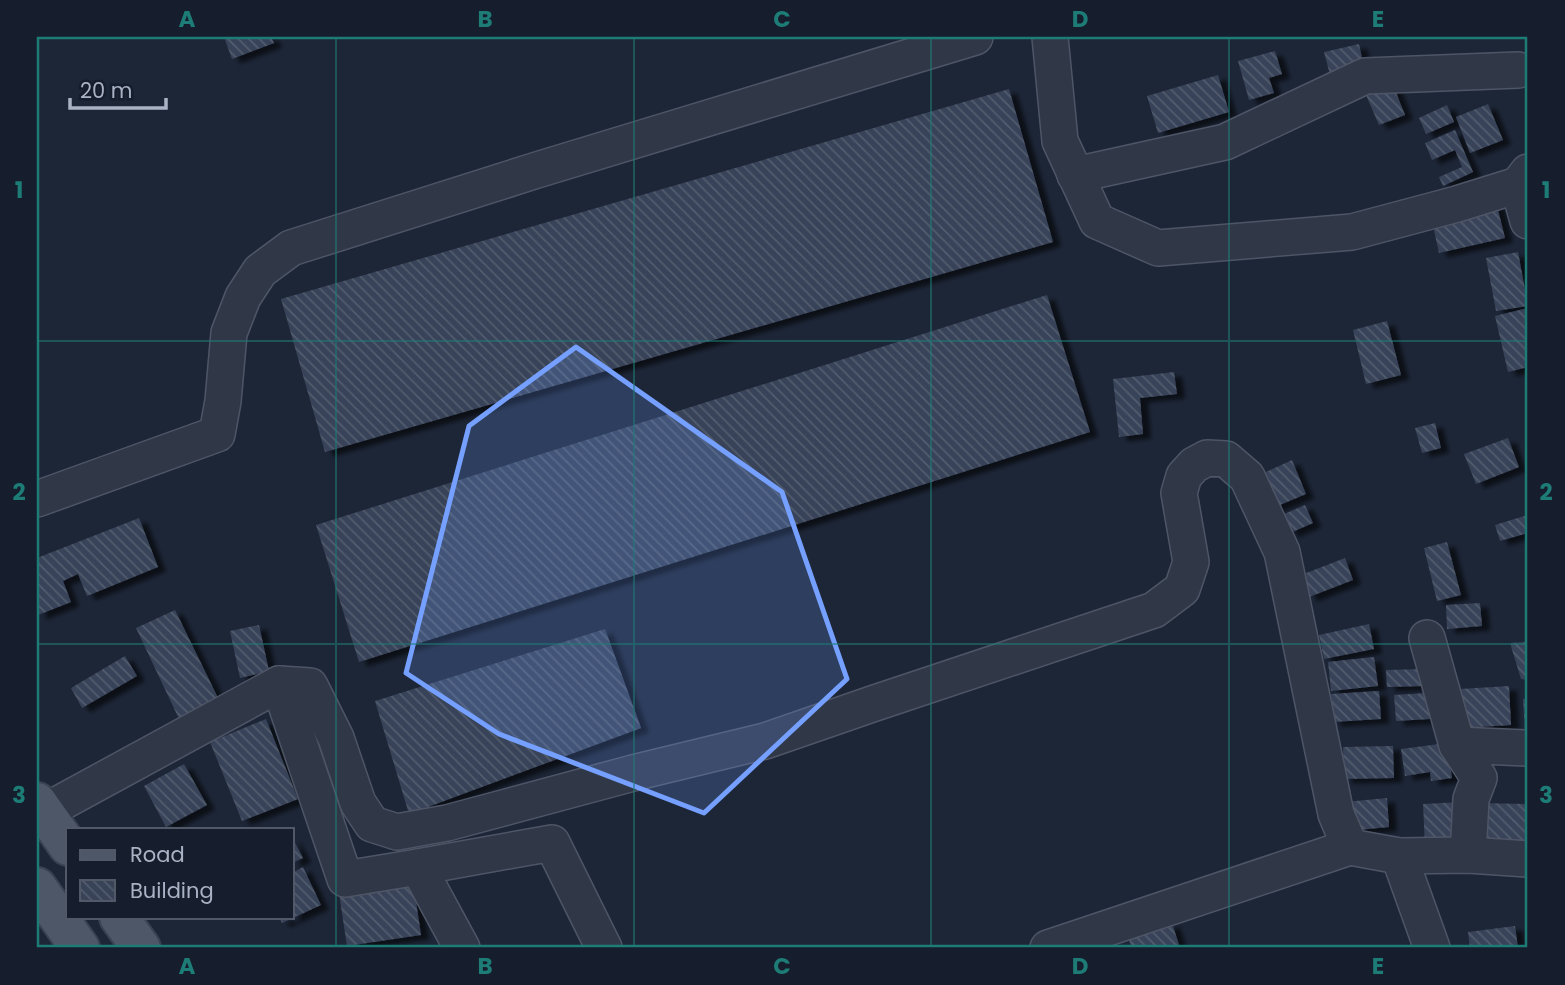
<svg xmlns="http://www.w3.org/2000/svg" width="1565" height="985" font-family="Poppins,sans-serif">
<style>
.building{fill:url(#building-back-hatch);filter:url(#shadow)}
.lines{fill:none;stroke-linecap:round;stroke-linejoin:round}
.minor-casing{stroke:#4e5566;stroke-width:38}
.major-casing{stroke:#3a4151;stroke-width:42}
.minor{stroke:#303848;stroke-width:35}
.major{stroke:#4e5768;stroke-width:38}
.marked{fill:#75a0ff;fill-opacity:0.2;stroke:#75a0ff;stroke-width:5;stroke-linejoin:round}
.grid{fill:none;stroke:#1e7c77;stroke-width:2;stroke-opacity:0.55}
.neatline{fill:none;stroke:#1e7c77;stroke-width:2.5}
.grid-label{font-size:23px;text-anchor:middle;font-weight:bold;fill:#1e7c77}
</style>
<defs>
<pattern id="building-back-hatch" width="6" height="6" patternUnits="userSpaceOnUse" patternTransform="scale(1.75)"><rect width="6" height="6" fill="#384358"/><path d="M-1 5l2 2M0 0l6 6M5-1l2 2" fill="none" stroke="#525c6e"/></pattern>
<filter id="shadow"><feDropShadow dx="8" dy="4.5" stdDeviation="2" flood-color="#0009"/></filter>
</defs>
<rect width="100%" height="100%" fill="#1d2637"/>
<g class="building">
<path d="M 224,37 L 271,37 L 274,43 L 232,59 Z"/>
<path d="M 1359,44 L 1364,67 L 1330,75 L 1324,52 Z"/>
<path d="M 1275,51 L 1282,74 L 1269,78 L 1274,93 L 1249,100 L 1238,61 Z"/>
<path d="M 1218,75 L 1229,112 L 1158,133 L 1147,96 Z"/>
<path d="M 1393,85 L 1405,115 L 1379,125 L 1366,95 Z"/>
<path d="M 1009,89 L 1053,242 L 325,452 L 281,299 Z"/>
<path d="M 1488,104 L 1503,140 L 1470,153 L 1456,117 Z"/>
<path d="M 1447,105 L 1454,122 L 1426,134 L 1419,118 Z"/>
<path d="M 1455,130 L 1473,172 L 1443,186 L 1439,177 L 1462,167 L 1455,150 L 1432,160 L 1425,143 Z"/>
<path d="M 1496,202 L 1505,238 L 1439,253 L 1431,217 Z"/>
<path d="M 1518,252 L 1528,306 L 1496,311 L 1486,258 Z"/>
<path d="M 1047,295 L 1090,432 L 359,662 L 316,525 Z"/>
<path d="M 1528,308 L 1528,367 L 1508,372 L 1495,316 Z"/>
<path d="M 1387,321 L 1401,375 L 1366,384 L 1353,330 Z"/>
<path d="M 1174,372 L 1177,394 L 1140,398 L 1143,434 L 1119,437 L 1113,379 Z"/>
<path d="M 1435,423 L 1441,448 L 1422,453 L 1415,428 Z"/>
<path d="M 1508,438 L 1519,467 L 1476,484 L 1464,454 Z"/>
<path d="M 1292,460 L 1306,494 L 1268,510 L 1255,477 Z"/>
<path d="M 1305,505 L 1313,523 L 1290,533 L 1282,515 Z"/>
<path d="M 1528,515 L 1528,533 L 1500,541 L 1495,525 Z"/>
<path d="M 139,518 L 158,567 L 87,596 L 78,574 L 63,581 L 71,602 L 38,615 L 37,558 Z"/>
<path d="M 1447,542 L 1461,595 L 1437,601 L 1424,548 Z"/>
<path d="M 1345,558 L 1353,580 L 1309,597 L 1301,575 Z"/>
<path d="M 1480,603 L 1482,626 L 1447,629 L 1446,605 Z"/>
<path d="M 175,610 L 220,702 L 180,721 L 136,628 Z"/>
<path d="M 1369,624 L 1374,649 L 1324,659 L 1319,635 Z"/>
<path d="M 259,625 L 269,671 L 240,678 L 230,631 Z"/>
<path d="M 605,629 L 641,728 L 409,814 L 375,701 Z"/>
<path d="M 1528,642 L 1528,680 L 1521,679 L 1510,643 Z"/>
<path d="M 125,656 L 137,676 L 82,708 L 71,688 Z"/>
<path d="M 1374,657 L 1378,686 L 1331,691 L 1328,662 Z"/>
<path d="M 1425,669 L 1425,686 L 1387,687 L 1386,670 Z"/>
<path d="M 1509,686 L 1511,725 L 1463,728 L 1460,689 Z"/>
<path d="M 1379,691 L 1381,719 L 1333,722 L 1331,694 Z"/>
<path d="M 1428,693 L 1430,719 L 1396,721 L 1394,695 Z"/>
<path d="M 1523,699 L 1528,699 L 1528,733 L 1525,733 Z"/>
<path d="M 266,719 L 298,799 L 242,821 L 210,742 Z"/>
<path d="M 1447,743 L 1452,778 L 1431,781 L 1430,772 L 1405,776 L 1401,749 Z"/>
<path d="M 1393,746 L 1394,778 L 1344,779 L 1343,747 Z"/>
<path d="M 184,764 L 207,805 L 166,827 L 144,786 Z"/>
<path d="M 1387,798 L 1389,827 L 1347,831 L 1345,802 Z"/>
<path d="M 1462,802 L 1464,844 L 1425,846 L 1423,804 Z"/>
<path d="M 1478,803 L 1528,804 L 1528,849 L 1479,850 Z"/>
<path d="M 292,837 L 303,858 L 292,863 Z"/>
<path d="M 303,867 L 321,905 L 282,923 L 279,917 L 292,917 L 292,873 Z"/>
<path d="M 412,875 L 421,935 L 347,946 L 338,887 Z"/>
<path d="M 1172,923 L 1180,948 L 1131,948 L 1128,935 Z"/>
<path d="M 1515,926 L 1518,948 L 1470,948 L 1468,932 Z"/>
</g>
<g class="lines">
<g class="minor-casing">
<g id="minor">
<path d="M 1050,37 L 1060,141 L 1097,221 L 1158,248 L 1352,232 L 1457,204 L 1518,185 L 1528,172"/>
<path d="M 1075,175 L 1225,142 L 1365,76 L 1518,70"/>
<path d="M 1518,185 L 1528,221"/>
<path d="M 37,499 L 217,434 L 223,401 L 229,333 L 243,297 L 260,271 L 291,248 L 537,170 L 975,37"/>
<path d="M 1427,638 L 1457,745"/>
<path d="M 279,684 L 345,879 L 418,867 L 462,948"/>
<path d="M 44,812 L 279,684 L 310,686 L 336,738 L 358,803 L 372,824 L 397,832 L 447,823 L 633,773 L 765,741 L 875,703 L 1154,610 L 1182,589 L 1191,562 L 1179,493 L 1184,476 L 1194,465 L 1207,458 L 1226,459 L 1247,477 L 1282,552 L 1336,814 L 1350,847 L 1399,856 L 1468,855 L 1528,859"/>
<path d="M 1468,855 L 1471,799 L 1479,778 L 1457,745 L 1528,748"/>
<path d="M 1399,856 L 1432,948"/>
<path d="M 418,867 L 552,843 L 604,948"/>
<path d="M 1048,948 L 1350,847"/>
</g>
</g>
<g class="major-casing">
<g id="major">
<path d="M 37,802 L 68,846"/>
<path d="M 37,887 L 80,948"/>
<path d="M 119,917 L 141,948"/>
</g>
</g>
<use href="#minor" class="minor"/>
<use href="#major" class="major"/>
</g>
<path class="marked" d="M 576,347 L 782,492 L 847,679 L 704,813 L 499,734 L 406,673 L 469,426 Z"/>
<path class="grid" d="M 336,37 L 336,948M 634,37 L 634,948M 931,37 L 931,948M 1229,37 L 1229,948M 37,341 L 1528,341M 37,644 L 1528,644"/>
<rect width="1565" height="985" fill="none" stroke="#161d2c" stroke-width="77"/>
<rect x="66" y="828" width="228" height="91" fill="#161d2c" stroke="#515969" stroke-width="2"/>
<rect x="80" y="850" width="35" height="10" fill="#4e5768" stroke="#515969" stroke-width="2"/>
<text x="130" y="862" font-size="21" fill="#aab2c5">Road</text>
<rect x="80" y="880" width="35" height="21" fill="url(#building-back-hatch)" stroke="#515969" stroke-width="2"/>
<text x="130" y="898" font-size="21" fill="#aab2c5">Building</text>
<path d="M70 98v10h96v-10" fill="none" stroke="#aab2c5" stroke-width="3.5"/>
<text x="80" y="98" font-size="21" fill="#aab2c5" stroke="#161d2c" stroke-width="5" paint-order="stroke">20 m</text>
<rect x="38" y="38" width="1488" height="908" class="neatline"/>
<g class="grid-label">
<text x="187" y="27">A</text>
<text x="485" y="27">B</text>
<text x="782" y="27">C</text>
<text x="1080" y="27">D</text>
<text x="1378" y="27">E</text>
<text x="19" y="198">1</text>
<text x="1546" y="198">1</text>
<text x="19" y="500">2</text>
<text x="1546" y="500">2</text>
<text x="19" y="803">3</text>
<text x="1546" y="803">3</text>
<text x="187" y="974">A</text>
<text x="485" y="974">B</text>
<text x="782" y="974">C</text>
<text x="1080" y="974">D</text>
<text x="1378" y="974">E</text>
</g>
</svg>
